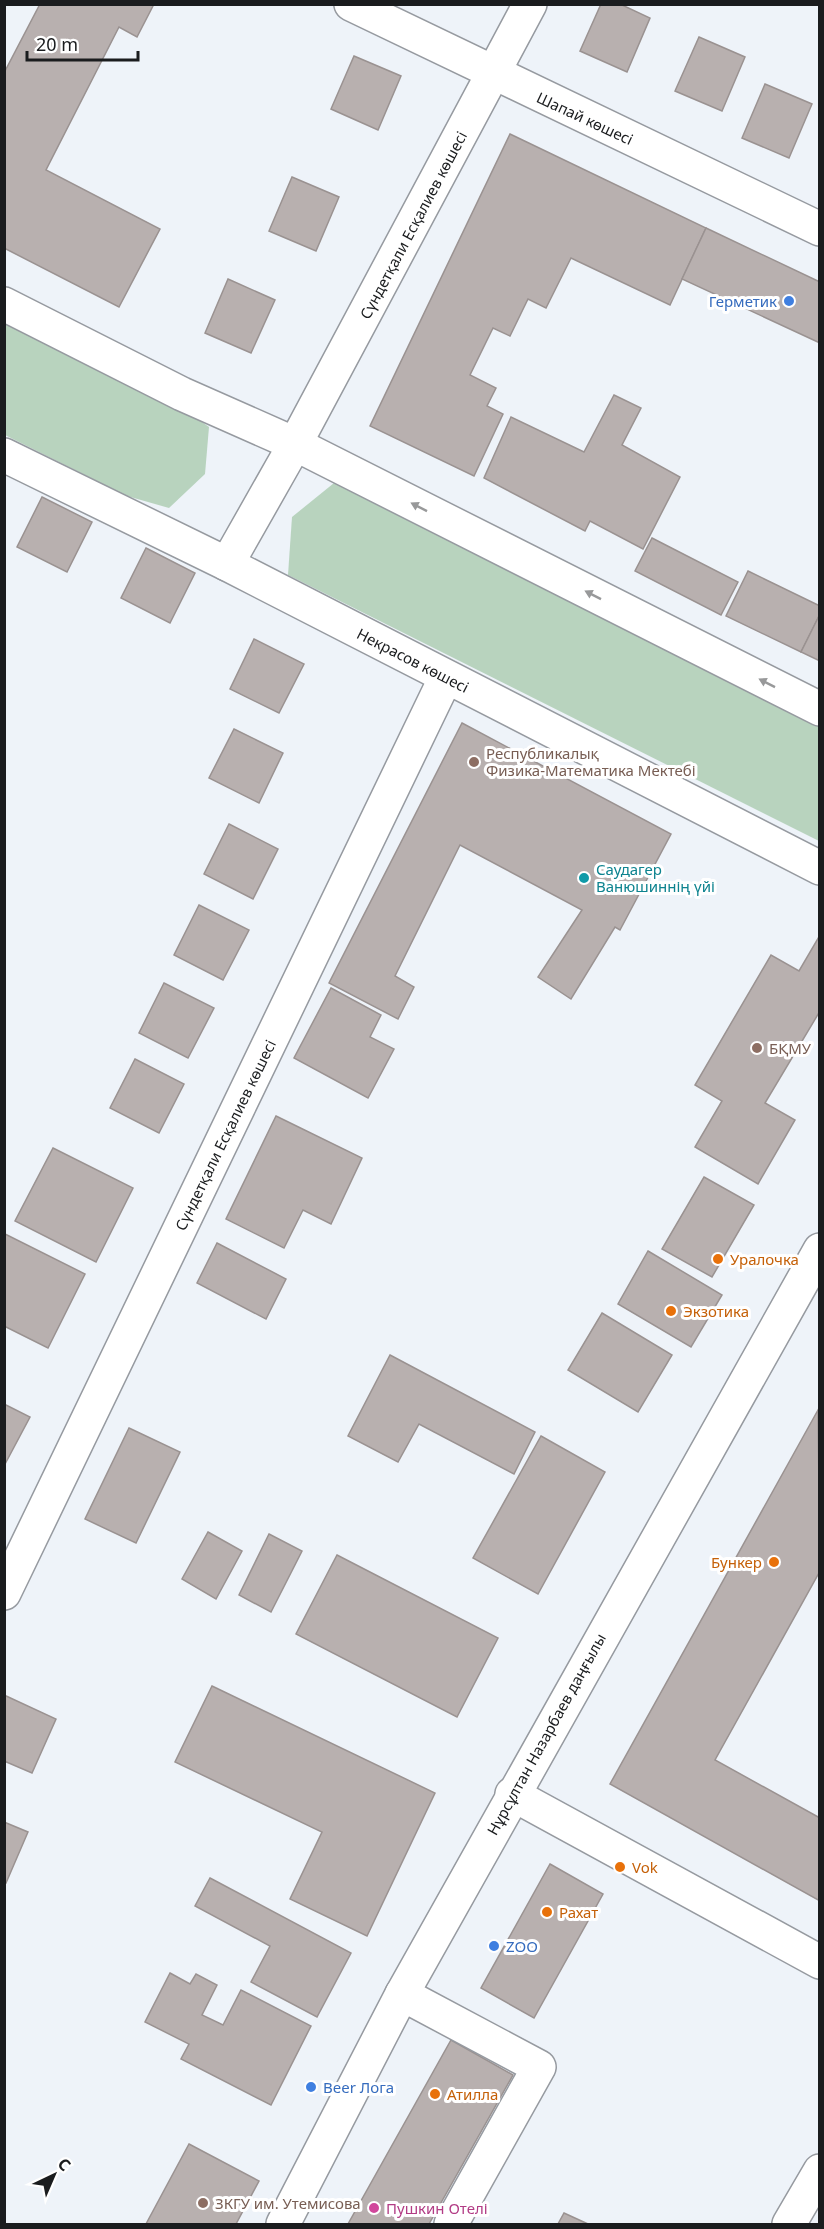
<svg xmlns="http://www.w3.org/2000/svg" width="824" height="2229" font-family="'Noto Sans',sans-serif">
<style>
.green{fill:#b8d3be}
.building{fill:#b8b0af;stroke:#9a9291;stroke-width:1.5}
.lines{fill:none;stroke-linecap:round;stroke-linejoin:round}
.minor-casing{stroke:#969aa0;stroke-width:36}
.major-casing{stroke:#969aa0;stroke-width:36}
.minor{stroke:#fff;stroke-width:33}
.major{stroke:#fff;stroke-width:33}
.oneway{fill:#98999a}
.shop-dot{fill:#3f7fe0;stroke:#fff;stroke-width:2}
.education-dot{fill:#8d6e63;stroke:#fff;stroke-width:2}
.culture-dot{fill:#0f9aa8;stroke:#fff;stroke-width:2}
.food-dot{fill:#e8710a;stroke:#fff;stroke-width:2}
.hotel-dot{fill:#d1479c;stroke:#fff;stroke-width:2}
.labels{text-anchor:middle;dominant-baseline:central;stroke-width:6;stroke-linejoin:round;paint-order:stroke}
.street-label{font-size:15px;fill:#1a1c1e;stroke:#fff}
.shop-label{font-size:15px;fill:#366cbe;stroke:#fff;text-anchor:start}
.education-label{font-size:15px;fill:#785e54;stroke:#fff;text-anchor:start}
.culture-label{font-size:15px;fill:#0d838f;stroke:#fff;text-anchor:start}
.food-label{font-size:15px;fill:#c56008;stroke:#fff;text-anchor:start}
.hotel-label{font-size:15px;fill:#b23c85;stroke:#fff;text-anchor:start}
</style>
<rect width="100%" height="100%" fill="#eef3f9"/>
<g class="green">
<path d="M 4,318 L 177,404 L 209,427 L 205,474 L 169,508 L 127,496 L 5,435 Z"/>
<path d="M 334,483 L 819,725 L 819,841 L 288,575 L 292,517 Z"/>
</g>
<g class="building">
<path d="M 40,4 L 154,4 L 137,37 L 119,27 L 46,170 L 160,229 L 119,307 L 4,248 L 4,73 Z"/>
<path d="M 601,4 L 620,4 L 650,18 L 627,72 L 580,51 Z"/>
<path d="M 699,37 L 745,57 L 722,111 L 675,91 Z"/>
<path d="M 354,56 L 401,76 L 378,130 L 331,109 Z"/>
<path d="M 765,84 L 812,104 L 789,158 L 742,138 Z"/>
<path d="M 510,134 L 706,228 L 670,305 L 571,258 L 546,308 L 528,299 L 510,336 L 493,328 L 470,375 L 496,388 L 487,406 L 503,414 L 474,476 L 370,426 Z"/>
<path d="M 292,177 L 339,197 L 316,251 L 269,231 Z"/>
<path d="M 706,228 L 820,282 L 820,343 L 682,279 Z"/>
<path d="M 228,279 L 275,300 L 251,353 L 205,333 Z"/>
<path d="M 614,395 L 641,408 L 622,445 L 680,477 L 643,549 L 590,521 L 585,531 L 484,478 L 511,417 L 584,452 Z"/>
<path d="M 42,497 L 92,522 L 67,572 L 17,547 Z"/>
<path d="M 652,538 L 738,582 L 721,615 L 635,571 Z"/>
<path d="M 146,548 L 195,573 L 170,623 L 121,598 Z"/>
<path d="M 748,571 L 820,606 L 820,614 L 801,652 L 726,616 Z"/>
<path d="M 820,614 L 820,661 L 801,652 Z"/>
<path d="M 254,639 L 304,664 L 279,713 L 230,689 Z"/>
<path d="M 462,723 L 671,834 L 620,930 L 615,927 L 571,999 L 538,977 L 582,910 L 460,845 L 395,976 L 414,987 L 398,1019 L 329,983 Z"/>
<path d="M 234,729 L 283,753 L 259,803 L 209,778 Z"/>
<path d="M 229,824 L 278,849 L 253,899 L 204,874 Z"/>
<path d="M 199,905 L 249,930 L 223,980 L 174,955 Z"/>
<path d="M 820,935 L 820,1011 L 765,1103 L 795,1120 L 758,1184 L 695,1147 L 722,1101 L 695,1085 L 771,955 L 799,971 Z"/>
<path d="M 164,983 L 214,1008 L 188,1058 L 139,1033 Z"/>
<path d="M 331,988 L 381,1015 L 370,1037 L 394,1049 L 368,1098 L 294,1058 Z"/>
<path d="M 135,1059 L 184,1084 L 159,1133 L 110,1108 Z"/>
<path d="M 276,1116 L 362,1158 L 331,1224 L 303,1210 L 284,1248 L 226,1219 Z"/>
<path d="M 53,1148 L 133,1188 L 96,1262 L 15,1221 Z"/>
<path d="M 704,1177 L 754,1205 L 712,1277 L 662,1249 Z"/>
<path d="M 5,1234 L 85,1274 L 48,1348 L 4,1326 Z"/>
<path d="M 217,1243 L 286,1279 L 266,1319 L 197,1283 Z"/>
<path d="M 648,1251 L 722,1295 L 691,1347 L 618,1304 Z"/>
<path d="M 602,1313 L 672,1355 L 638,1412 L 568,1370 Z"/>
<path d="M 390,1355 L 535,1432 L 514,1474 L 419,1424 L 398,1462 L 348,1436 Z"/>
<path d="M 4,1404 L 30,1417 L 4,1466 Z"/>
<path d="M 818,1410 L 820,1571 L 715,1760 L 820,1818 L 820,1901 L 610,1784 Z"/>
<path d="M 129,1428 L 180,1452 L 136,1543 L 85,1519 Z"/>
<path d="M 541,1436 L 605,1472 L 538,1594 L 473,1558 Z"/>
<path d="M 208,1532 L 242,1551 L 216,1599 L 182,1579 Z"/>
<path d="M 269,1534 L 302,1551 L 271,1612 L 239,1595 Z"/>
<path d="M 337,1555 L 498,1638 L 457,1717 L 296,1634 Z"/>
<path d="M 212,1686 L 435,1793 L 367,1936 L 290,1899 L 322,1832 L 175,1762 Z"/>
<path d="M 4,1695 L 56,1719 L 32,1773 L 4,1761 Z"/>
<path d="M 4,1822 L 28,1832 L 6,1883 L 4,1882 Z"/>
<path d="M 550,1864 L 603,1894 L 534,2018 L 481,1988 Z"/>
<path d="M 210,1878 L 351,1953 L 317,2017 L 251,1982 L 270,1946 L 195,1906 Z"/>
<path d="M 170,1973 L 190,1984 L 196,1974 L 217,1985 L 202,2015 L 223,2025 L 241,1990 L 311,2026 L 271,2105 L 181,2059 L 189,2044 L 145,2022 Z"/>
<path d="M 451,2040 L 513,2075 L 429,2224 L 348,2224 Z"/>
<path d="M 189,2144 L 259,2181 L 236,2224 L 146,2224 Z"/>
<path d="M 564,2213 L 588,2224 L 558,2224 Z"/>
</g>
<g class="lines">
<g class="minor-casing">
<g id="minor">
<path d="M 351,4 L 820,229"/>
<path d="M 4,304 L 182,394 L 295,444 L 820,709"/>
<path d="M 4,455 L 227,564 L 820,868"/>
<path d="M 227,564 L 295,444 L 530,4"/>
<path d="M 4,1593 L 446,677"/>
<path d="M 512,1794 L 820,1962"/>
<path d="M 402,1994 L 539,2067 L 451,2224"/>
<path d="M 789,2224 L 820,2171"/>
</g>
</g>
<g class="major-casing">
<path id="major" d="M 283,2224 L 402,1994 L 820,1250"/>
</g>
<use href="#minor" class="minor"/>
<use href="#major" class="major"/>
</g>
<defs><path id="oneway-solid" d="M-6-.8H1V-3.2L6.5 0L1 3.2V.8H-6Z" transform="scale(1.5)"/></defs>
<g class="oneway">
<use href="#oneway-solid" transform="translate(419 507) rotate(-153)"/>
<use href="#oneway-solid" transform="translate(593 595) rotate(-153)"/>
<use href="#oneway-solid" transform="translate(767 683) rotate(-153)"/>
</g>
<g class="shop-dot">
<circle cx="789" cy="301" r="6"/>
<circle cx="494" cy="1946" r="6"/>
<circle cx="311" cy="2087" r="6"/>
</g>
<g class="education-dot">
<circle cx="474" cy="762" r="6"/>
<circle cx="757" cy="1048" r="6"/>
<circle cx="203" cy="2203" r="6"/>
</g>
<circle class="culture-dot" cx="584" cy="878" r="6"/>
<g class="food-dot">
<circle cx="718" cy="1259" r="6"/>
<circle cx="671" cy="1311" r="6"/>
<circle cx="774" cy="1562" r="6"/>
<circle cx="620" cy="1867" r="6"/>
<circle cx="547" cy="1912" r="6"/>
<circle cx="435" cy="2094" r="6"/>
</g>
<circle class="hotel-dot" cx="374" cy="2208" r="6"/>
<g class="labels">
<g class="street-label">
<text transform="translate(585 118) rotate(25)">Шапай көшесі</text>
<text transform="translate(413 225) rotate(-62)">Сүндетқали Есқалиев көшесі</text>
<text transform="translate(413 660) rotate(27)">Некрасов көшесі</text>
<text transform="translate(225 1135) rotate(-64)">Сүндетқали Есқалиев көшесі</text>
<text transform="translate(546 1734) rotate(-61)">Нұрсұлтан Назарбаев даңғылы</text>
</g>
<g class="shop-label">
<text x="777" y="301" text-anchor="end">Герметик</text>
<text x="506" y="1946">ZOO</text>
<text x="323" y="2087">Beer Лога</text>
</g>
<g class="education-label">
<text x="486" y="753">Республикалық<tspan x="486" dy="17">Физика-Математика Мектебі</tspan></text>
<text x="769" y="1048">БҚМУ</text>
<text x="215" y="2203">ЗКГУ им. Утемисова</text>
</g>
<g class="culture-label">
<text x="596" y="869">Саудагер<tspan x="596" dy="17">Ванюшиннің үйі</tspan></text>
</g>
<g class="food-label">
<text x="730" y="1259">Уралочка</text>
<text x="683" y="1311">Экзотика</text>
<text x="762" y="1562" text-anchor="end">Бункер</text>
<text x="632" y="1867">Vok</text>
<text x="559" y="1912">Рахат</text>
<text x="447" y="2094">Атилла</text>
</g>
<g class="hotel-label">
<text x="386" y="2208">Пушкин Отелі</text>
</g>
</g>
<rect width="824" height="2229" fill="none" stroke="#1a1c1e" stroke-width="12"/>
<g transform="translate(54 2175) rotate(44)" stroke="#ffffff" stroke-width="4.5" paint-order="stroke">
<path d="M0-4.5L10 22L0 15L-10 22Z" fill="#1a1c1e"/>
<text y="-9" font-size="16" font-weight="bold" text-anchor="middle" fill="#1a1c1e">С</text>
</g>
<path d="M27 51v9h111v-9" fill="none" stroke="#1a1c1e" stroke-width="3"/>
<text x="36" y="51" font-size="18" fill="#1a1c1e" stroke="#ffffff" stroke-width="4.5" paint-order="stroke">20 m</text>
</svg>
